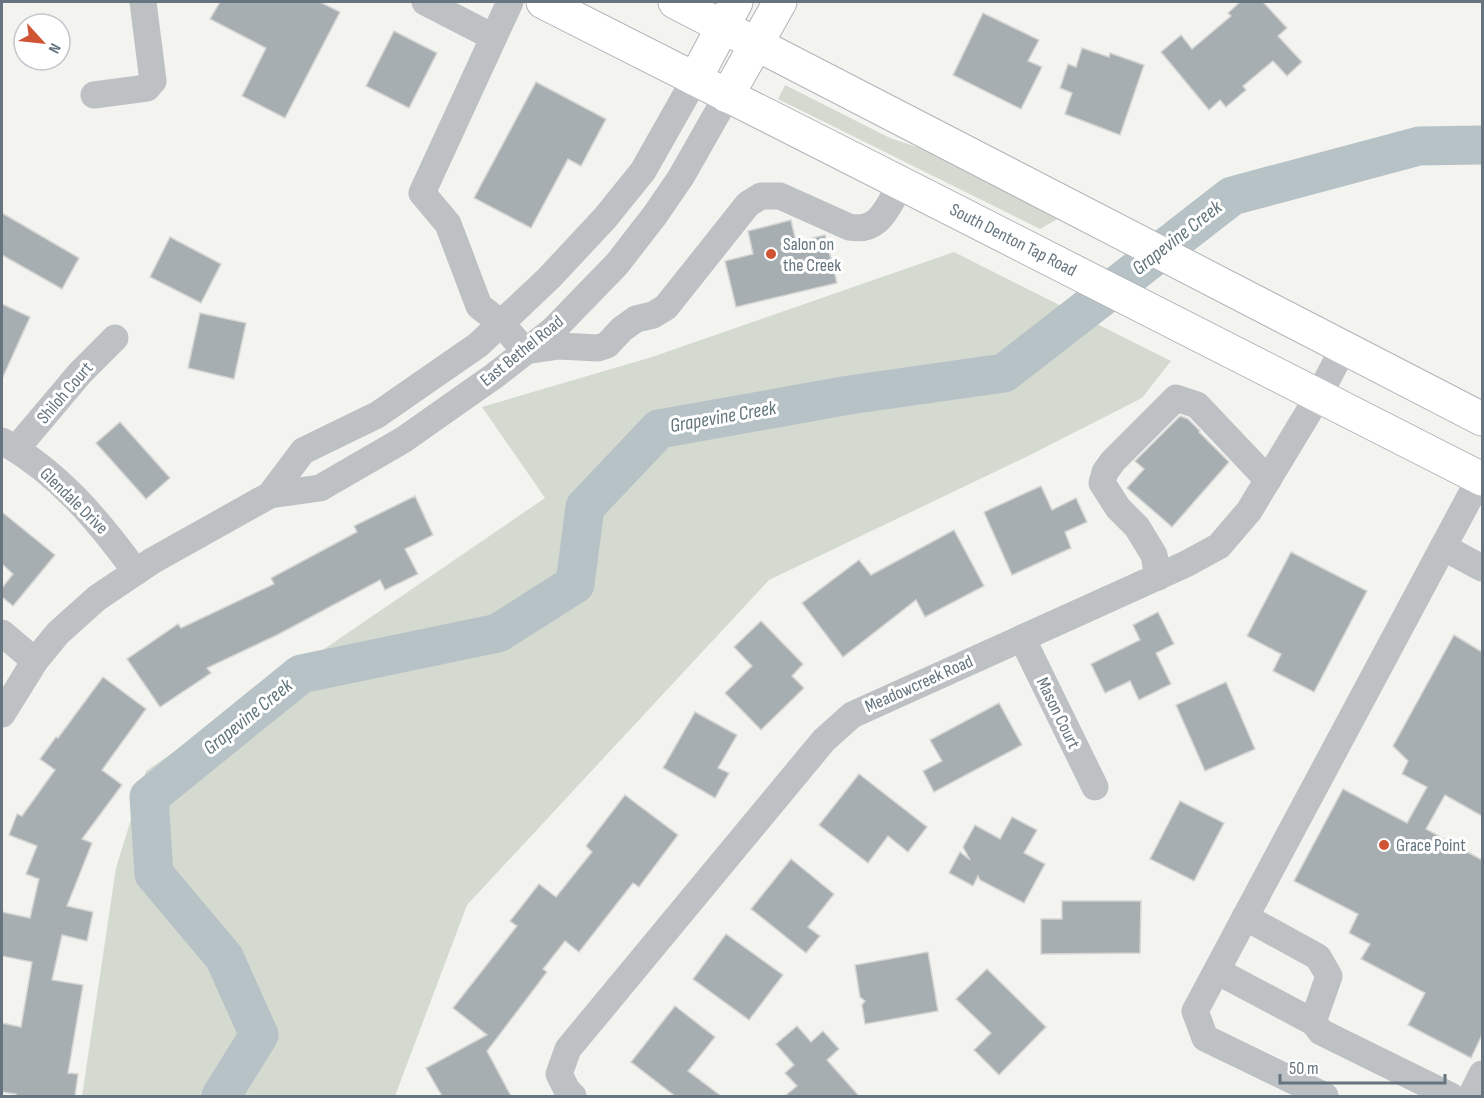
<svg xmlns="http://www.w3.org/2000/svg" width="1484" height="1098" font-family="'Sofia Sans Condensed',sans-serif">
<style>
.green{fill:#d5dad1}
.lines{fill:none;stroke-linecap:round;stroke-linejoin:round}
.river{stroke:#b7c2c6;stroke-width:39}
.building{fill:#a7aeb2;stroke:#d5d5d3;stroke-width:1.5}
.major-casing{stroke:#b1b5b8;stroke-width:35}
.minor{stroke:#bdc1c4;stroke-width:27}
.major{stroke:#fff;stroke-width:33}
.poi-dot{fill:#d05333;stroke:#fff;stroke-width:2}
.labels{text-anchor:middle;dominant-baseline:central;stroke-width:6;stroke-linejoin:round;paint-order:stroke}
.street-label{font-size:18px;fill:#65747e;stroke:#fff}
.poi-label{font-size:18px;fill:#65747e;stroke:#fff;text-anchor:start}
.water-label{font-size:20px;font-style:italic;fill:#61757b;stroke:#fff}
</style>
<rect width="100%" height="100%" fill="#f3f3f0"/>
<g class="green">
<path d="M 785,85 L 890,138 L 926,150 L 1061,217 L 1040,229 L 778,99 Z"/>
<path d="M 954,252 L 1171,361 L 1142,398 L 1026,457 L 769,580 L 467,905 L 395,1096 L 82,1096 L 116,868 L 146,771 L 545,498 L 482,407 L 652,357 Z"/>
</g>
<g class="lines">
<path class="river" d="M 221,1096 L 259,1035 L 224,957 L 154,874 L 149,797 L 301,674 L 498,633 L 575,584 L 585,507 L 659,429 L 849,395 L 1004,373 L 1232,196 L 1419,146 L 1482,145"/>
</g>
<g class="building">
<path d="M 220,2 L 320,2 L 340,12 L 285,118 L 242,96 L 266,48 L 210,19 Z"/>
<path d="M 1240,2 L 1263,2 L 1287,28 L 1278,36 L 1302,62 L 1287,76 L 1273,61 L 1243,86 L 1246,90 L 1226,107 L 1220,100 L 1209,110 L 1161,52 L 1181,35 L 1192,49 L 1231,16 L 1228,13 Z"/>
<path d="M 983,13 L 1039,40 L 1028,61 L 1042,67 L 1021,109 L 953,75 Z"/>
<path d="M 394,31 L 437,53 L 409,108 L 366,86 Z"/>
<path d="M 1082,48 L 1109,57 L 1110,53 L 1144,65 L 1120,135 L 1065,114 L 1072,93 L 1060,88 L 1068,64 L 1076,67 Z"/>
<path d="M 536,82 L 606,119 L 581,166 L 568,159 L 531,228 L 474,198 Z"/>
<path d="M 2,213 L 79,258 L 62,289 L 2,255 Z"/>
<path d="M 791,220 L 796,242 L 825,235 L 837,283 L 736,307 L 725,261 L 753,254 L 748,231 Z"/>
<path d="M 170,237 L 221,264 L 201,303 L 150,277 Z"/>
<path d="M 2,304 L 30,317 L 2,379 Z"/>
<path d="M 200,313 L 246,323 L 234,379 L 188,368 Z"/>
<path d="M 1180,416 L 1188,419 L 1200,431 L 1199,432 L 1229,462 L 1172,527 L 1127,488 L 1144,469 L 1135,461 Z"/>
<path d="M 120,422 L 170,478 L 146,499 L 96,443 Z"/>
<path d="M 1041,486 L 1052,510 L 1076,498 L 1087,522 L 1065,532 L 1071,548 L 1012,575 L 984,512 Z"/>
<path d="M 415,496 L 433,535 L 405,549 L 418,574 L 385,590 L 380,580 L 279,634 L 207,668 L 211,673 L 160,707 L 127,659 L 178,624 L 181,628 L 274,584 L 271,578 L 357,532 L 354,526 Z"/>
<path d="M 2,512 L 55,555 L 13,606 L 2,597 L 2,588 L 13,574 L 2,564 Z"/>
<path d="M 954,530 L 984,586 L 925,617 L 916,600 L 843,657 L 802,603 L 859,560 L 871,575 Z"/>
<path d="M 1291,552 L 1367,591 L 1314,692 L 1273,671 L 1281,654 L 1247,636 Z"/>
<path d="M 1158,612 L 1174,644 L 1156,653 L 1171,684 L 1139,700 L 1130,681 L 1105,693 L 1091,664 L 1140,640 L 1133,625 Z"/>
<path d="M 761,621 L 803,664 L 792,676 L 804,688 L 761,730 L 725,693 L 752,666 L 734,647 Z"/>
<path d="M 1454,635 L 1482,652 L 1482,816 L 1445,795 L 1426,829 L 1482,860 L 1482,1035 L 1471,1058 L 1408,1025 L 1425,993 L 1361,959 L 1370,944 L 1349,933 L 1358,914 L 1294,881 L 1343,789 L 1407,823 L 1427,787 L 1402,774 L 1408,761 L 1393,746 Z"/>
<path d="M 103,677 L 146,709 L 102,770 L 122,785 L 82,839 L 92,843 L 67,906 L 93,912 L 87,941 L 62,935 L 52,980 L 83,985 L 68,1073 L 78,1074 L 75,1096 L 15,1096 L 16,1094 L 2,1092 L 2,1023 L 21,1027 L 32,962 L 2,956 L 2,912 L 30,918 L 39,879 L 26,874 L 37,846 L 9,835 L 17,814 L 22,816 L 55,770 L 40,759 L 56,737 L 58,738 Z"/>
<path d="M 1226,682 L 1255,749 L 1205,771 L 1176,705 Z"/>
<path d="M 999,703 L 1022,745 L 934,792 L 923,771 L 942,761 L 930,740 Z"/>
<path d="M 695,712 L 737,735 L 718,768 L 729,773 L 715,798 L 663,768 Z"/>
<path d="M 859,774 L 927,827 L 908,852 L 888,836 L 868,863 L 819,825 Z"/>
<path d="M 625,795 L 678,835 L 639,887 L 633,883 L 579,952 L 565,941 L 543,969 L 547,972 L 487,1051 L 511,1096 L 442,1096 L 426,1068 L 487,1035 L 453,1008 L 517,926 L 510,921 L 539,884 L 556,897 L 592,852 L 586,846 Z"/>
<path d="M 1180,801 L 1224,823 L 1194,881 L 1150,859 Z"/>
<path d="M 1012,817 L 1037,830 L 1024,853 L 1045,864 L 1024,903 L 980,880 L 978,876 L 973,886 L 949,873 L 960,852 L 970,860 L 963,847 L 975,825 L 1000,839 Z"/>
<path d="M 791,859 L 834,894 L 808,927 L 820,936 L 806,953 L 751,909 Z"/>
<path d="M 1062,901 L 1141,901 L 1140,953 L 1041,954 L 1041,919 L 1062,919 Z"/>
<path d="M 726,934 L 783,975 L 749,1020 L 693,979 Z"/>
<path d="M 928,952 L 938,1011 L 865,1024 L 862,1005 L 865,1001 L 860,997 L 855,965 Z"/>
<path d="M 987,969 L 1046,1027 L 999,1075 L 974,1050 L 991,1033 L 956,999 Z"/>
<path d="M 675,1006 L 715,1037 L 688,1071 L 721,1096 L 675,1096 L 631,1062 Z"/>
<path d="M 797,1026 L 811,1042 L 823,1031 L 839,1049 L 827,1060 L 859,1096 L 785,1096 L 797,1086 L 785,1073 L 794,1065 L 776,1044 Z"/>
</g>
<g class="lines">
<g class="major-casing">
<g id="major">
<path d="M 543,2 C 856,161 1170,318 1482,479"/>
<path d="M 675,2 L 1482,419"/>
<path d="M 695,79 L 736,2"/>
<path d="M 727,96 L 780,2"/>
</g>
</g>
<g class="minor">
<path d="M 425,2 L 493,37"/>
<path d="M 510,2 L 422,193 L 448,224 L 479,306 L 501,323 L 525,351 L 559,346 L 598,348 L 607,345 L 622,329 L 636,319 L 653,315 L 666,307 L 748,204 L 761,196 L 780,196 L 849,227 C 880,233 888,206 901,184"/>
<path d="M 94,95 L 147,88 L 153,81 L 143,2"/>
<path d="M 2,441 C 58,472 99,521 136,572"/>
<path d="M 16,449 L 80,373 L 115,338"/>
<path d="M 270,495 L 303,451 L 377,415 L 478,345 L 549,278 L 605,218 L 643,171 L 695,79"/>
<path d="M 1443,547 L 1482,568"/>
<path d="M 1158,577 L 1154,555 L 1137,527 L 1118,508 L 1102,483 L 1105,472 L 1113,461 L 1176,398 L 1197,405 L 1268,480"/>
<path d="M 2,633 L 35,661"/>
<path d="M 1022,638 L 1095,787"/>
<path d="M 2,714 L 35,661 L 58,633 L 97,598 L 152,561 L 270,495 L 320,488 L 403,440 L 494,376 L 553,330 L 617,264 L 655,215 L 681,177 L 727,96"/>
<path d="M 1245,917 L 1318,957 L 1329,976 L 1313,1022 L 1321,1032 L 1451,1096"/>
<path d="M 1217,971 L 1313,1022"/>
<path d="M 573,1096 L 567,1090 L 559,1074 L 568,1049 L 824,740 L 852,715 L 1186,564 L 1219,546 L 1249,511 L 1319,395 L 1344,347"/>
<path d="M 1325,1096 L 1205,1038 L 1195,1011 L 1480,478"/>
<path d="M 1471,1096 L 1482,1074"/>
</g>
<use href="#major" class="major"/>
</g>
<g class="poi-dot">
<circle cx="771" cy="254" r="6"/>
<circle cx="1384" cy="845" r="6"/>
</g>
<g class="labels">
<g class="street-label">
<text transform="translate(1013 240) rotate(27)">South Denton Tap Road</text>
<text transform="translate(522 351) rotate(-39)">East Bethel Road</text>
<text transform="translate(65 393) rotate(-49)">Shiloh Court</text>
<text transform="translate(74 501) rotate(44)">Glendale Drive</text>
<text transform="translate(919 684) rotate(-24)">Meadowcreek Road</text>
<text transform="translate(1058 713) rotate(64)">Mason Court</text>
</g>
<g class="poi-label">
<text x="783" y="244">Salon on<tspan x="783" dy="21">the Creek</tspan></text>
<text x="1396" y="845">Grace Point</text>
</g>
<g class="water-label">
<text transform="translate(1177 238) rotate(-38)">Grapevine Creek</text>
<text transform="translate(723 417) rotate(-10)">Grapevine Creek</text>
<text transform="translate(248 717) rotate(-39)">Grapevine Creek</text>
</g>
</g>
<rect width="1484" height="1098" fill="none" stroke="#65747e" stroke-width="6"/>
<g transform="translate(42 42) rotate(117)"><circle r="28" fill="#ffffff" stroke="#c1c7cb" stroke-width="1.5"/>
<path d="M0-4.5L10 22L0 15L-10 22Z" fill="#d05333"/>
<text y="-9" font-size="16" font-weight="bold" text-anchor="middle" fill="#65747e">N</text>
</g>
<path d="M1280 1074v9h165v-9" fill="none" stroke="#65747e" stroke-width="3"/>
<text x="1289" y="1074" font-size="18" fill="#65747e" stroke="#ffffff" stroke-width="4.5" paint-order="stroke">50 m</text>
</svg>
